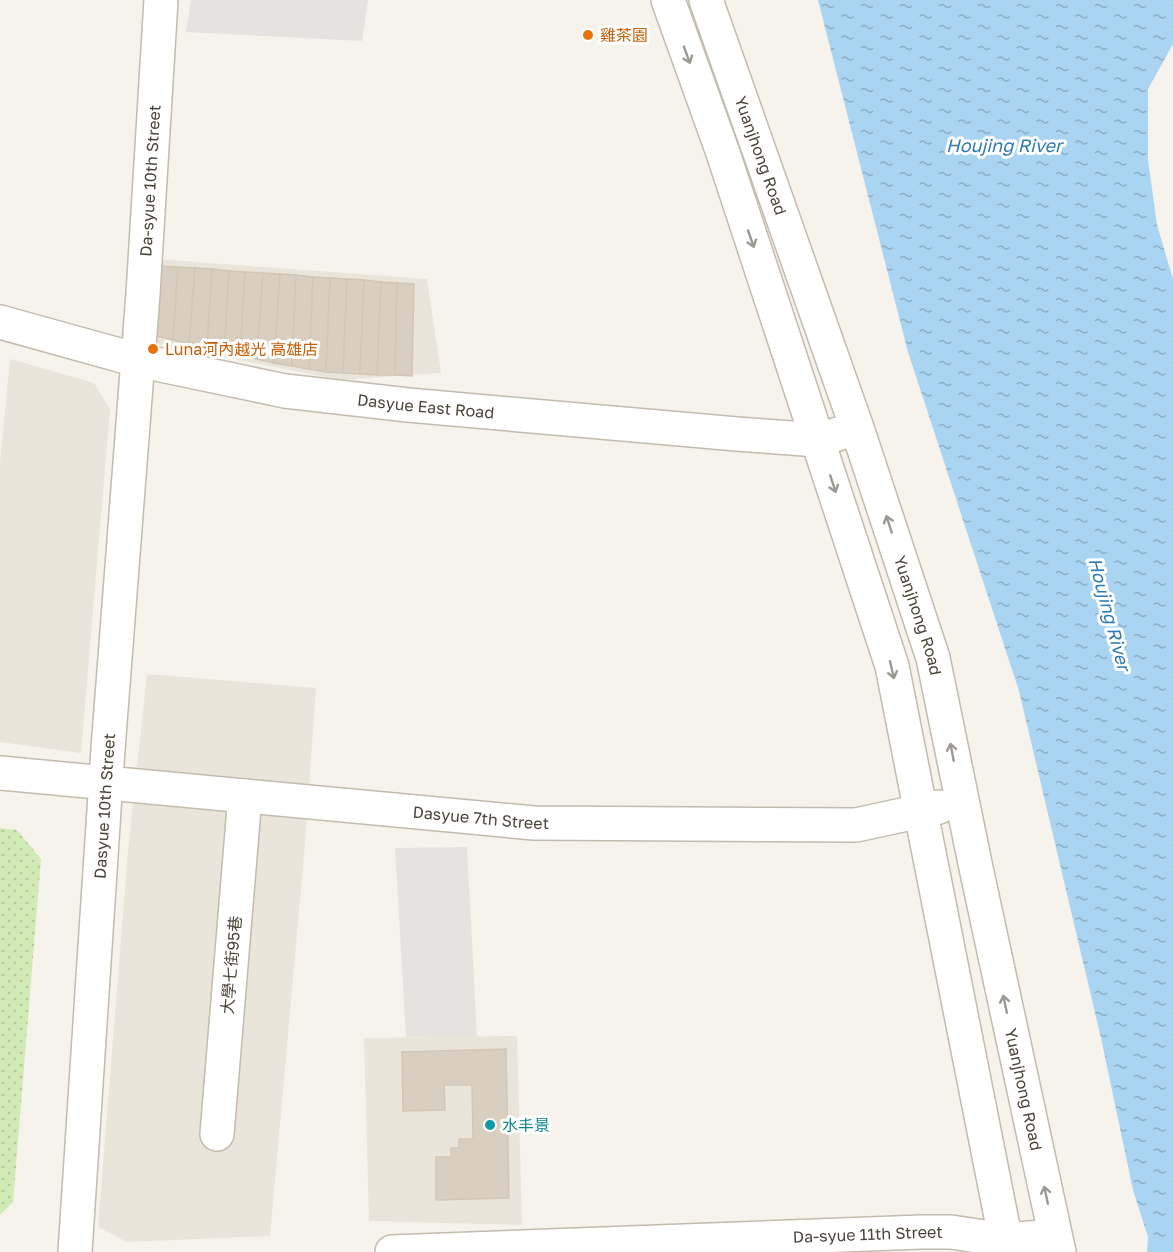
<svg xmlns="http://www.w3.org/2000/svg" width="1173" height="1252" font-family="'Golos Text','Noto Sans TC',sans-serif">
<style>
.residential{fill:#eae5da}
.grass{fill:url(#grass-dots)}
.parking{fill:#e5e3e0}
.water{fill:url(#water-ripples)}
.building{fill:#d8cfc1;stroke:#d3c7b4;stroke-width:1.5}
.lines{fill:none;stroke-linecap:round;stroke-linejoin:round}
.minor-casing{stroke:#c2bbae;stroke-width:36}
.minor{stroke:#fff;stroke-width:33}
.oneway{stroke:#9c9892}
.food-dot{fill:#e8710a;stroke:#fff;stroke-width:2}
.culture-dot{fill:#0f9aa8;stroke:#fff;stroke-width:2}
.labels{text-anchor:middle;dominant-baseline:central;stroke-width:6;stroke-linejoin:round;paint-order:stroke}
.food-label{font-size:16px;fill:#c56008;stroke:#fff;text-anchor:start}
.street-label{font-size:16px;fill:#4b4439;stroke:#fff}
.culture-label{font-size:16px;fill:#0d838f;stroke:#fff;text-anchor:start}
.water-label{font-size:18px;font-style:italic;fill:#2e7ab2;stroke:#fff}
</style>
<defs>
<pattern id="grass-dots" width="8" height="8" patternUnits="userSpaceOnUse" patternTransform="scale(1.5)"><rect width="8" height="8" fill="#d2eab5"/><path d="M2 2h.1M6 6h.1" fill="none" stroke="#b6ca9c" stroke-width="1.8" stroke-linecap="round"/></pattern>
<pattern id="water-ripples" width="26" height="14" patternUnits="userSpaceOnUse" patternTransform="scale(1.5)"><rect width="26" height="14" fill="#a9d4f2"/><path d="M2 4q2-2 4 0t4 0M15 11q2-2 4 0t4 0" fill="none" stroke="#8caec5"/></pattern>
</defs>
<rect width="100%" height="100%" fill="#f6f3ec"/>
<g class="residential">
<path d="M 156,259 L 427,279 L 441,373 L 340,380 L 153,343 Z"/>
<path d="M 10,359 L 94,383 L 110,409 L 81,753 L 0,742 L 0,463 Z"/>
<path d="M 147,674 L 316,688 L 305,844 L 270,1236 L 127,1242 L 98,1227 L 128,851 Z"/>
<path d="M 517,1036 L 522,1225 L 369,1221 L 364,1038 Z"/>
</g>
<path class="grass" d="M 0,828 L 17,830 L 41,859 L 13,1202 L 0,1215 Z"/>
<g class="parking">
<path d="M 191,0 L 368,0 L 362,41 L 186,32 Z"/>
<path d="M 467,847 L 477,1037 L 406,1037 L 395,848 Z"/>
</g>
<path class="water" d="M 818,0 L 1173,0 L 1173,44 L 1148,89 L 1148,160 L 1157,225 L 1173,279 L 1173,1252 L 1147,1252 L 1148,1237 L 1133,1190 L 1101,1038 L 1019,691 L 908,352 Z"/>
<g class="building">
<path d="M 161,266 L 178,267 L 173,340 L 156,336 Z"/>
<path d="M 178,267 L 195,268 L 189,344 L 173,340 Z"/>
<path d="M 195,268 L 212,269 L 207,348 L 189,344 Z"/>
<path d="M 212,269 L 229,271 L 224,352 L 207,348 Z"/>
<path d="M 229,271 L 245,272 L 240,356 L 224,352 Z"/>
<path d="M 245,272 L 263,273 L 257,359 L 240,356 Z"/>
<path d="M 263,273 L 280,274 L 274,363 L 257,359 Z"/>
<path d="M 280,274 L 296,275 L 292,366 L 274,363 Z"/>
<path d="M 296,275 L 313,277 L 309,369 L 292,366 Z"/>
<path d="M 313,277 L 330,278 L 326,372 L 309,369 Z"/>
<path d="M 330,278 L 347,279 L 343,373 L 326,372 Z"/>
<path d="M 347,279 L 364,280 L 360,374 L 343,373 Z"/>
<path d="M 364,280 L 381,282 L 377,375 L 360,374 Z"/>
<path d="M 381,282 L 397,283 L 395,375 L 377,375 Z"/>
<path d="M 397,283 L 414,284 L 412,376 L 395,375 Z"/>
<path d="M 506,1049 L 509,1198 L 436,1200 L 436,1157 L 451,1157 L 451,1148 L 459,1148 L 459,1139 L 473,1139 L 472,1085 L 444,1085 L 445,1110 L 403,1111 L 402,1052 Z"/>
</g>
<g class="lines">
<g class="minor-casing">
<g id="minor">
<path d="M 668,0 L 723,153 L 892,666 L 1008,1252"/>
<path id="s1" d="M 706,0 L 857,428 L 933,658 L 976,868 L 1059,1252"/>
<path id="s2" d="M 0,322 L 137,360 L 285,391 L 408,405 L 737,434 L 818,440 L 838,434"/>
<path id="s3" d="M 0,773 L 534,823 L 856,825 L 939,807"/>
<path d="M 217,1134 L 245,796"/>
<path id="s4" d="M 75,1252 L 108,749 L 143,294 L 161,0"/>
<path id="s5" d="M 392,1252 L 921,1232 L 951,1232 L 1005,1240 L 1055,1236"/>
</g>
</g>
<use href="#minor" class="minor"/>
</g>
<defs><path id="oneway-shaft" d="M-6 0H5M1.5-3L5.5 0L1.5 3" fill="none" stroke-width="1.6" stroke-linecap="round" stroke-linejoin="round" transform="scale(1.5)"/></defs>
<g class="oneway">
<use href="#oneway-shaft" transform="translate(687 55) rotate(70)"/>
<use href="#oneway-shaft" transform="translate(751 239) rotate(71)"/>
<use href="#oneway-shaft" transform="translate(833 484) rotate(72)"/>
<use href="#oneway-shaft" transform="translate(889 524) rotate(-108)"/>
<use href="#oneway-shaft" transform="translate(892 670) rotate(77)"/>
<use href="#oneway-shaft" transform="translate(952 752) rotate(-101)"/>
<use href="#oneway-shaft" transform="translate(1005 1004) rotate(-102)"/>
<use href="#oneway-shaft" transform="translate(1046 1195) rotate(-102)"/>
</g>
<g class="food-dot">
<circle cx="588" cy="35" r="6"/>
<circle cx="153" cy="349" r="6"/>
</g>
<circle class="culture-dot" cx="490" cy="1125" r="6"/>
<g class="labels">
<g class="food-label">
<text x="600" y="35">雞茶園</text>
<text x="165" y="349">Luna河內越光 高雄店</text>
</g>
<g class="street-label">
<text stroke="none"><textPath href="#s1" startOffset="165">Yuanjhong Road</textPath></text>
<text stroke="none"><textPath href="#s4" startOffset="1074">Da-syue 10th Street</textPath></text>
<text stroke="none"><textPath href="#s2" startOffset="435">Dasyue East Road</textPath></text>
<text stroke="none"><textPath href="#s1" startOffset="651">Yuanjhong Road</textPath></text>
<text stroke="none"><textPath href="#s4" startOffset="447">Dasyue 10th Street</textPath></text>
<text stroke="none"><textPath href="#s3" startOffset="483">Dasyue 7th Street</textPath></text>
<text transform="translate(231 965) rotate(-85)">大學七街95巷</text>
<text stroke="none"><textPath href="#s1" startOffset="1137">Yuanjhong Road</textPath></text>
<text stroke="none"><textPath href="#s5" startOffset="476">Da-syue 11th Street</textPath></text>
</g>
<g class="culture-label">
<text x="502" y="1125">水丰景</text>
</g>
<g class="water-label">
<text x="1004" y="145">Houjing River</text>
<text transform="translate(1110 614) rotate(75)">Houjing River</text>
</g>
</g>
</svg>
